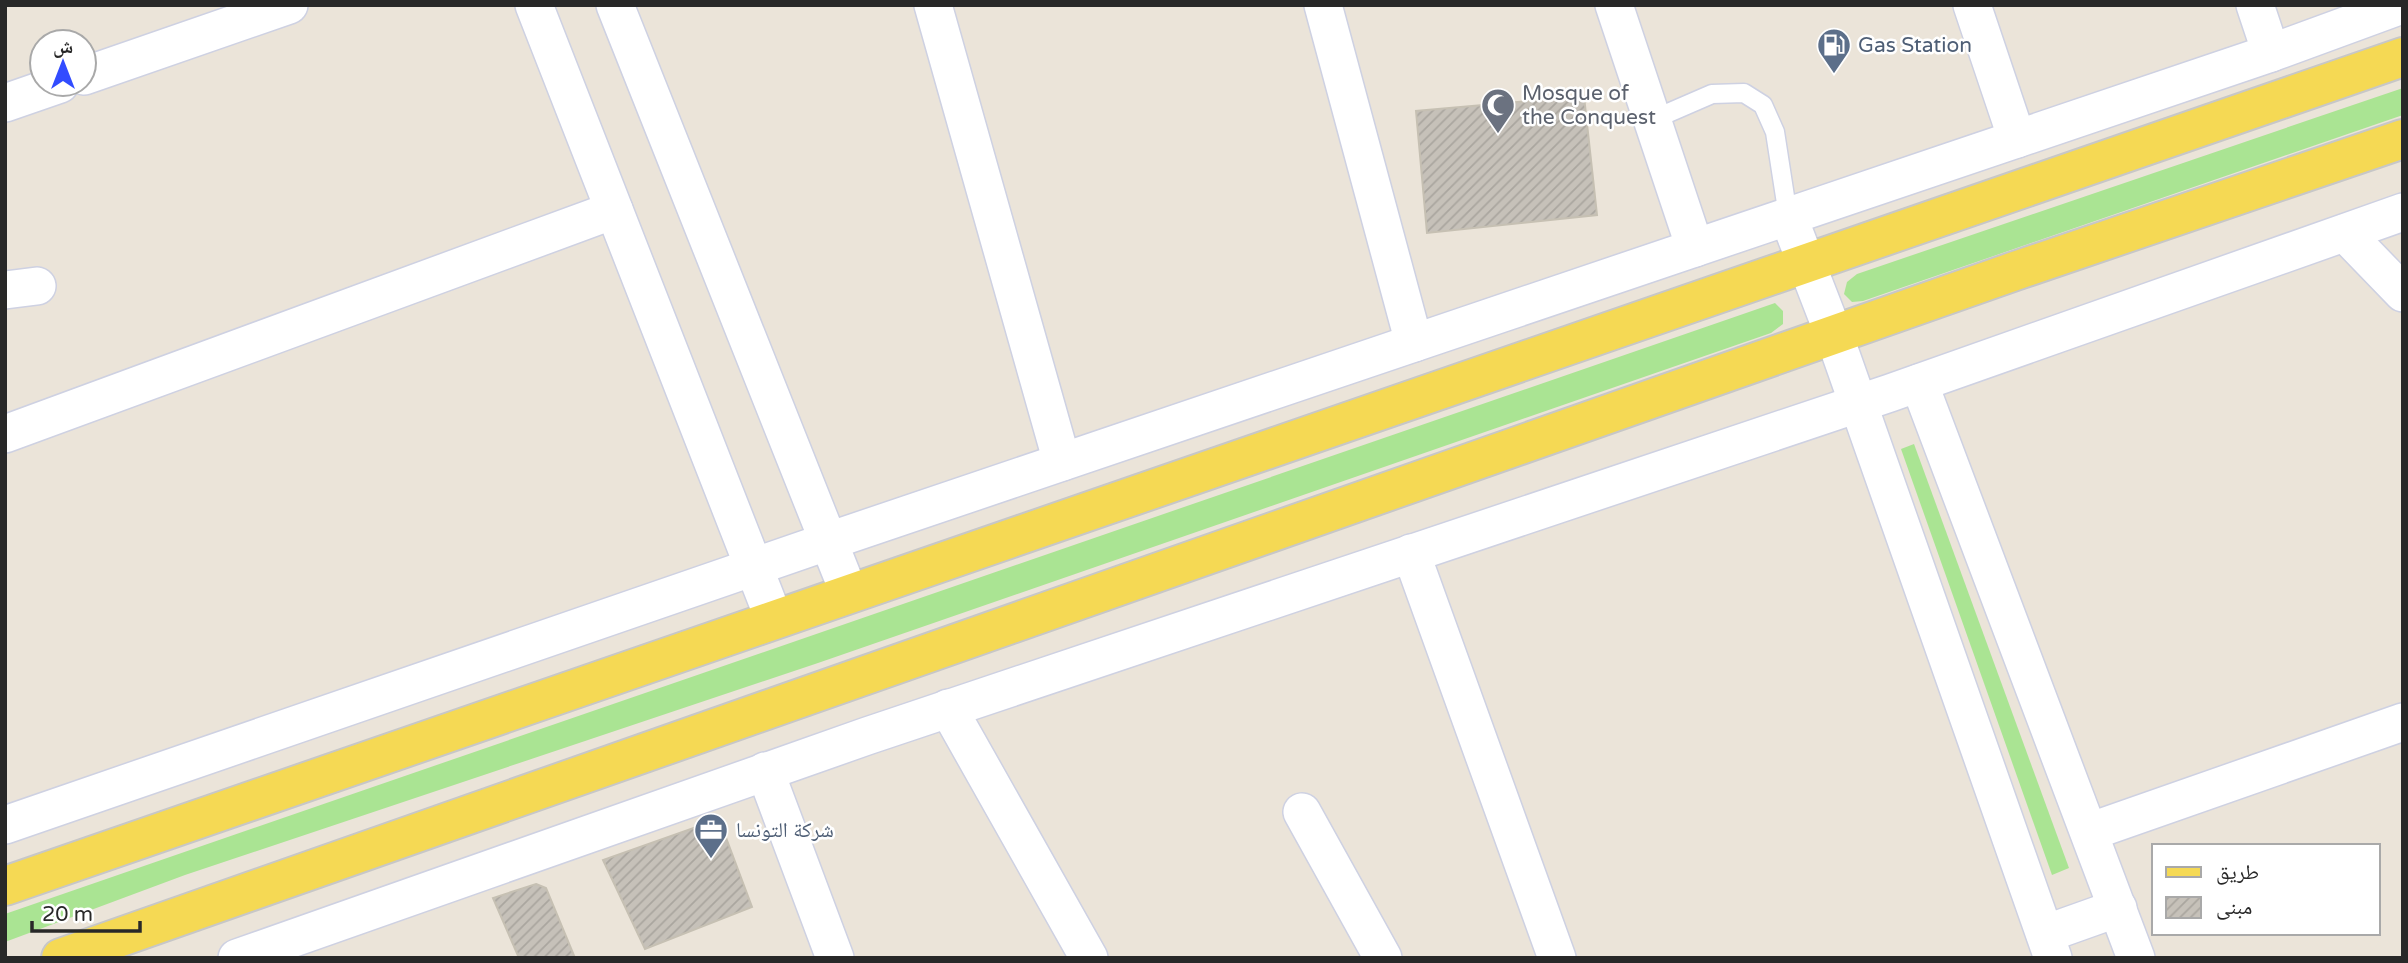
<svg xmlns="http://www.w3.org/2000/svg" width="2408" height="963" font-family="'Varela Round','Noto Naskh Arabic',sans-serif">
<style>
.grass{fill:#aae493}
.building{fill:url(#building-hatch);stroke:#c6c0b3;stroke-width:2}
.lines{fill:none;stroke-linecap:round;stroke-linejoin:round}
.lane-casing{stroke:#ced1e2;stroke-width:21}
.street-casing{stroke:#ced1e2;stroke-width:40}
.primary-casing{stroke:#c7c7c7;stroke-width:42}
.lane{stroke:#fff;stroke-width:18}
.street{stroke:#fff;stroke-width:37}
.primary{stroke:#f5d954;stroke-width:38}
.labels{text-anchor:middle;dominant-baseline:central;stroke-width:5;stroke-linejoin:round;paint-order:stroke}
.service-label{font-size:21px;fill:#4e5e75;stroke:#fff;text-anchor:start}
.worship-label{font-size:21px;fill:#5b616d;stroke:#fff;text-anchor:start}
</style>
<defs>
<pattern id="building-hatch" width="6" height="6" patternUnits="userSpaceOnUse" patternTransform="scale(1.75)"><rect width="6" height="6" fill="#c6c1b9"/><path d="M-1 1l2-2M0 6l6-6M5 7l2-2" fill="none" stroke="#aaa69f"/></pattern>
</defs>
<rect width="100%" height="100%" fill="#ebe4d9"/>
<g class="grass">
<path d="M 2403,88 L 2403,115 L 1863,301 L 1852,302 L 1844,294 L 1847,282 L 1857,274 Z"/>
<path d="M 1775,303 L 1783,311 L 1783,324 L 1771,333 L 818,663 L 185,875 L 5,942 L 5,914 Z"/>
<path d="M 1914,444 L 2069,868 L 2052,875 L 1901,449 Z"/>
</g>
<g class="building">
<path d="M 1584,96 L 1597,215 L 1427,233 L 1416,111 Z"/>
<path d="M 719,819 L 752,907 L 645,949 L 603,860 Z"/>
<path d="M 536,884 L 546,888 L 575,958 L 519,958 L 493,898 Z"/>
</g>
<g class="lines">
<g class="lane-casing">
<path id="lane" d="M 1652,120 L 1712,94 L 1744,93 L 1763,105 L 1775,132 L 1788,216"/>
</g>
<g class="street-casing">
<g id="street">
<path d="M 534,5 L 774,619"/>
<path d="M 615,5 L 849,593"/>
<path d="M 933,5 L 1062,462"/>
<path d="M 1323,5 L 1414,343"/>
<path d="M 1614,5 L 1695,248"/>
<path d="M 1972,5 L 2017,139"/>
<path d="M 2255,5 L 2271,53"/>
<path d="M 84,76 L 289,5"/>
<path d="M 5,103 L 60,84"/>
<path d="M 1788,216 L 1834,335 L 2053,958"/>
<path d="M 2345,233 L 2403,293"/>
<path d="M 5,290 L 37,286"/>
<path d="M 1919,383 L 2136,958"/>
<path d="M 5,434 L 614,210"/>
<path d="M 1411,553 L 1557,958"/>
<path d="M 948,708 L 1089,958"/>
<path d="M 765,771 L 835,958"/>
<path d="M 1302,812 L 1383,958"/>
<path d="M 5,825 L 829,541 L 2271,53 L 2402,5"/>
<path d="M 2089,832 L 2403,722"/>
<path d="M 2045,934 L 2118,908"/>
<path d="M 237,958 L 867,736 L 1890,393 L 2403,212"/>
</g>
</g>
<g class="primary-casing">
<g id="primary">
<path d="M 5,886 L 2403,57"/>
<path d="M 61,958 L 2015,271 L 2403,139"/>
</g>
</g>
<use href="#lane" class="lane"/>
<use href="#street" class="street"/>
<use href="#primary" class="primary"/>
</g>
<defs>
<g id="fuel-pin" transform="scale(1.75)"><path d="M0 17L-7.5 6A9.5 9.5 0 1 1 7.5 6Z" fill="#5c6f8a" stroke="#fff"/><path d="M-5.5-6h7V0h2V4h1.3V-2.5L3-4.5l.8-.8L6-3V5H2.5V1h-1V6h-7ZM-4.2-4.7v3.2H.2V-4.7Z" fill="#fff"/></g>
<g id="mosque-pin" transform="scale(1.75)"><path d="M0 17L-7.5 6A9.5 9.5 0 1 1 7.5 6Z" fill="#6b7280" stroke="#fff"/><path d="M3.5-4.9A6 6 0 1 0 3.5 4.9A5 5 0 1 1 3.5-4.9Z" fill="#fff"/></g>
<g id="office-pin" transform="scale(1.75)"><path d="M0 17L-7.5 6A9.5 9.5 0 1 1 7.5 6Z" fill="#5c6f8a" stroke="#fff"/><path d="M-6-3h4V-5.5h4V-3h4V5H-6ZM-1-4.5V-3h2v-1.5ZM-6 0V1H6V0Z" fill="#fff"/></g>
</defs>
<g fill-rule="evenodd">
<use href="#fuel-pin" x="1834" y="45"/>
<use href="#mosque-pin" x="1498" y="105"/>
<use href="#office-pin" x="711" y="830"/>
</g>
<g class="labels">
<g class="service-label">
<text x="1858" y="45">Gas Station</text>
<text x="736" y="830">شركة التونسا</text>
</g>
<g class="worship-label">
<text x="1522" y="93">Mosque of<tspan x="1522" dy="24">the Conquest</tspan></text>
</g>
</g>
<rect width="2408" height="963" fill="none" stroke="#282828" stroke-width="14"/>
<rect x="2152" y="844" width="228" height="91" fill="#ffffff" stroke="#a9a9a9" stroke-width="2"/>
<rect x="2166" y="867" width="35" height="10" fill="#f5d954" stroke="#a9a9a9" stroke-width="2"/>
<text x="2216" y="879" font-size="21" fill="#282828">طريق</text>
<rect x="2166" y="897" width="35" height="21" fill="url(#building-hatch)" stroke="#a9a9a9" stroke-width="2"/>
<text x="2216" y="914" font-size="21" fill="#282828">مبنى</text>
<g transform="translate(63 63)"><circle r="33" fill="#ffffff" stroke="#a9a9a9" stroke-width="2"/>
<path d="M0-5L12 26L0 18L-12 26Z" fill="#324cff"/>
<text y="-10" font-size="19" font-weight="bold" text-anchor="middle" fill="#282828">ش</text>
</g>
<path d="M32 921v10h108v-10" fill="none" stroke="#282828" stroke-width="3.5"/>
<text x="42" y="921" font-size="21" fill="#282828" stroke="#ffffff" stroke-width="5" paint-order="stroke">20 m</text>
</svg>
